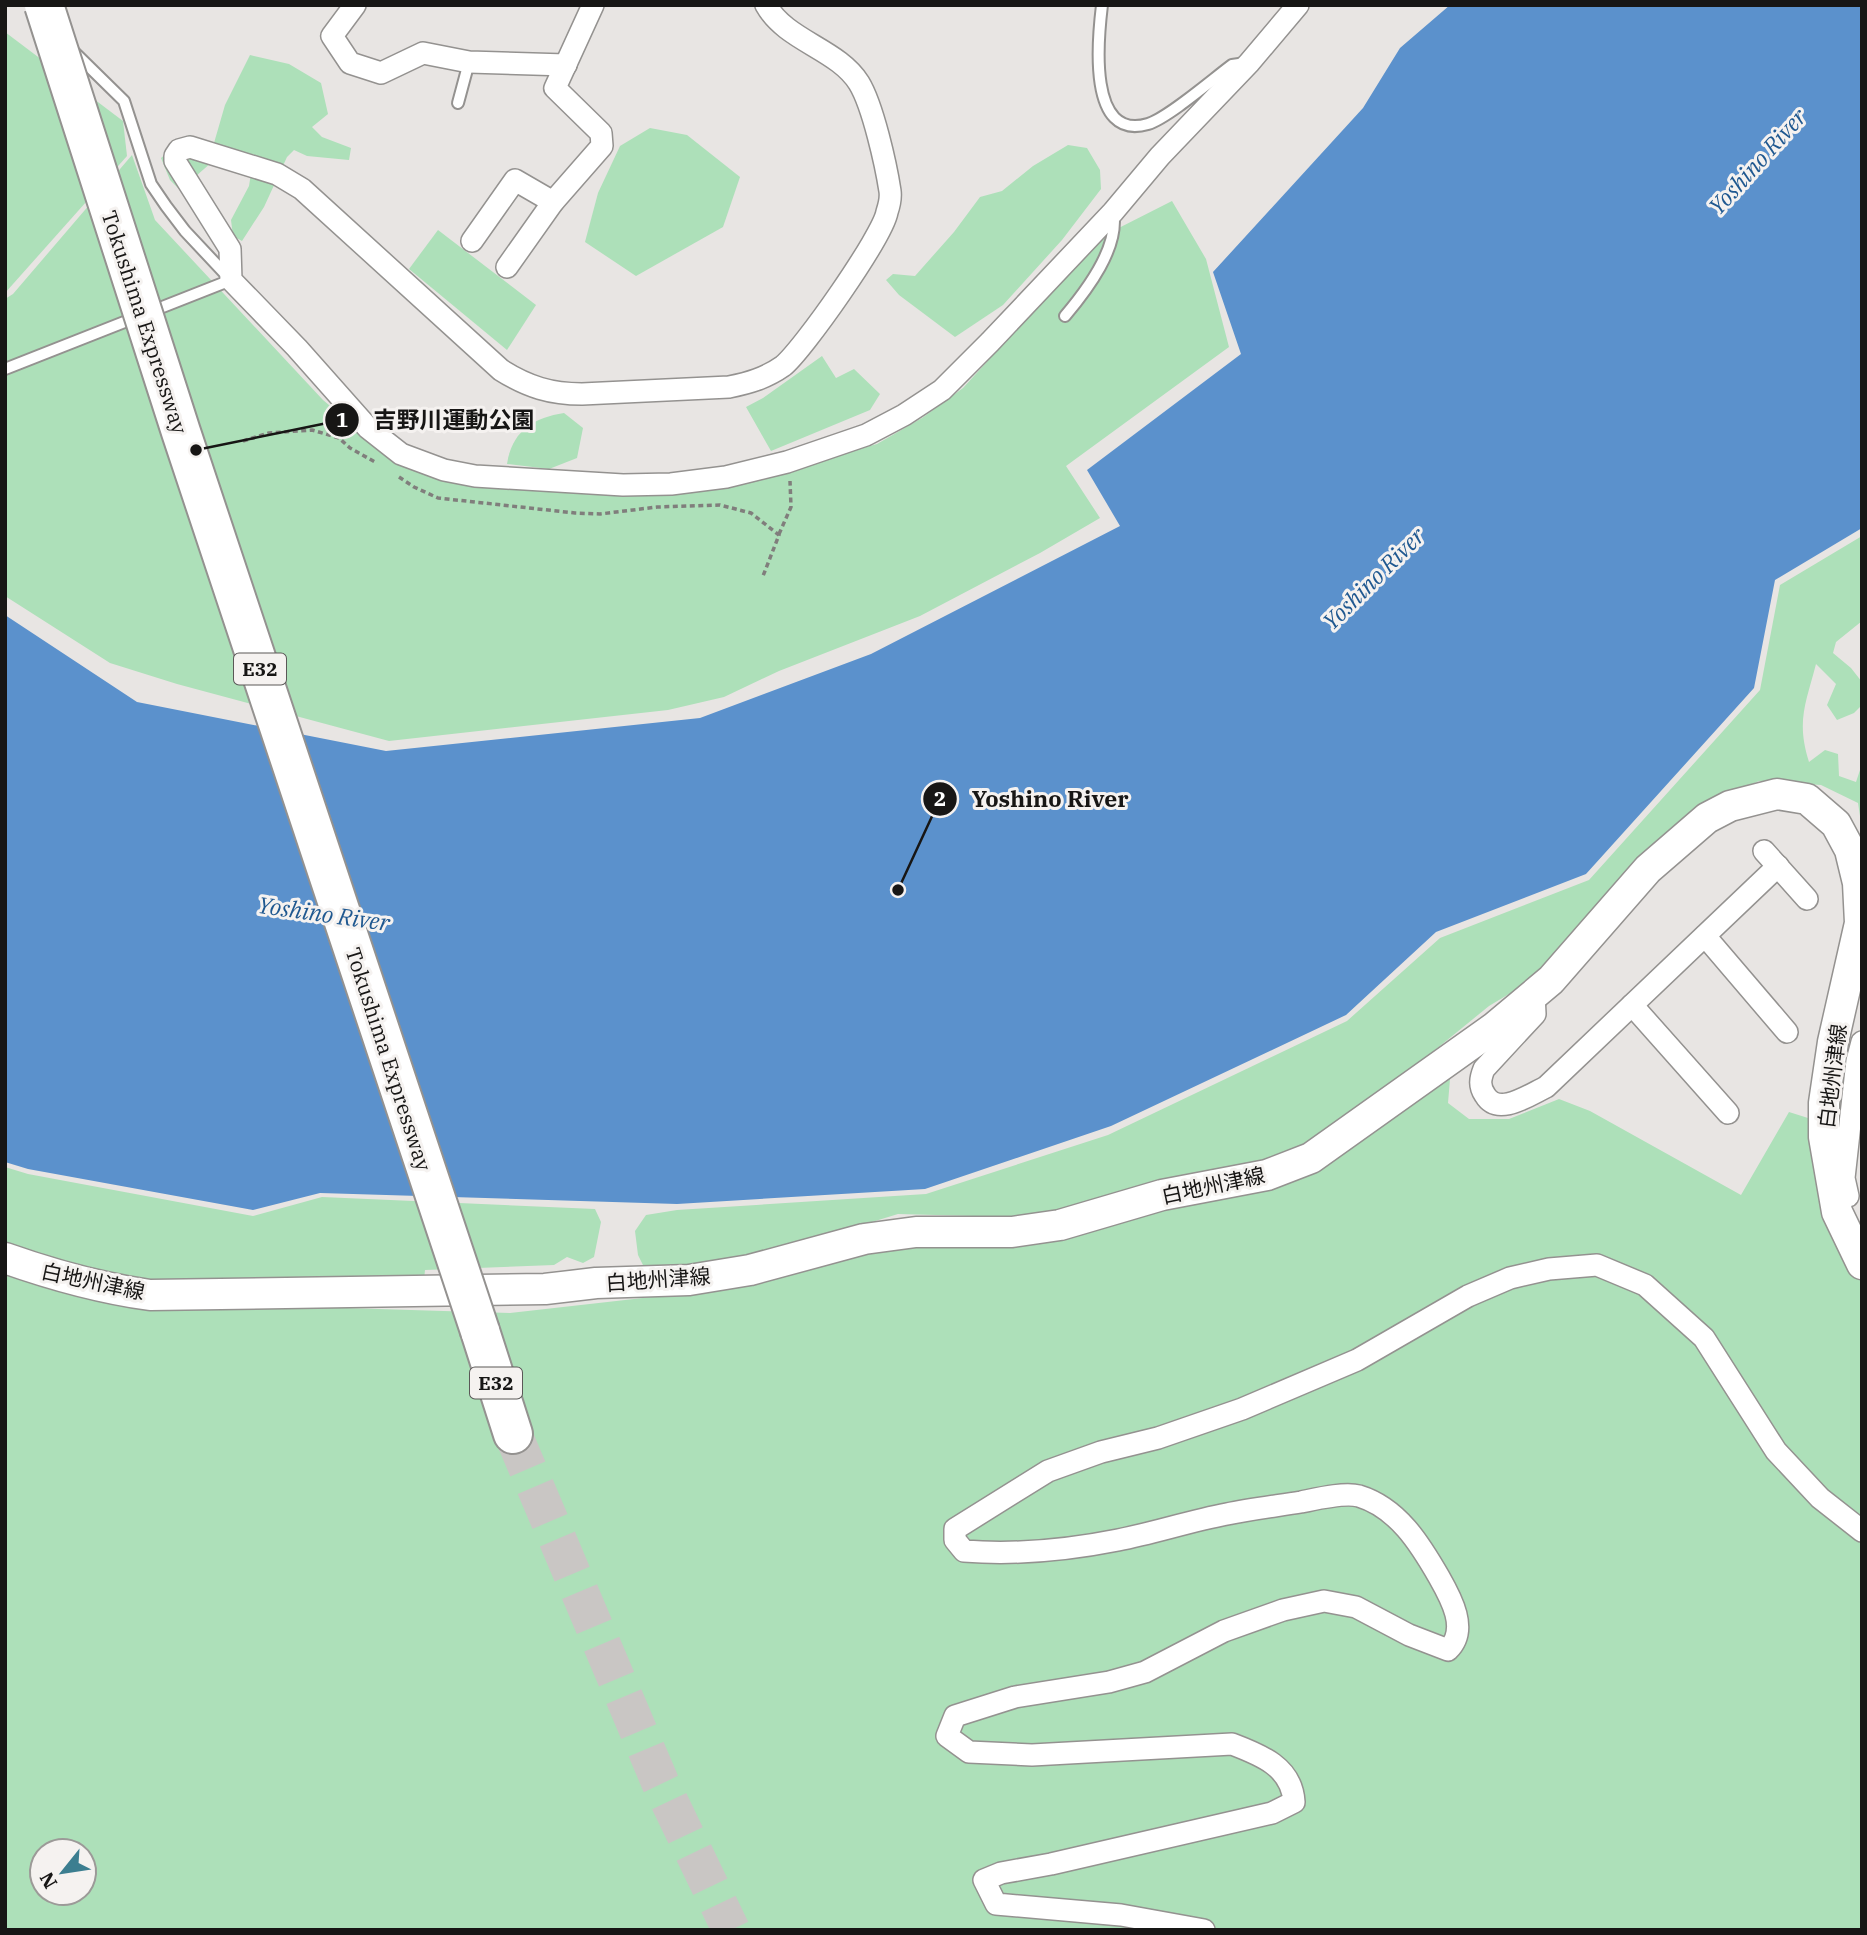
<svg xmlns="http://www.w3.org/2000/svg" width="1867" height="1935" font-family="'IBM Plex Serif','Noto Sans JP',serif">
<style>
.green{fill:#ade0b9;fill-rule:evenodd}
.water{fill:#5b91cc}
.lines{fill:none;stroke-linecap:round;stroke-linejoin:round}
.highway-tunnel{stroke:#c9c6c4;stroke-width:38;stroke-dasharray:38 19;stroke-linecap:butt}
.lane-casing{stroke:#949290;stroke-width:14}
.street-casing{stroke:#949290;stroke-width:24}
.secondary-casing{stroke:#949290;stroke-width:33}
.highway-casing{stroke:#949290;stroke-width:42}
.path{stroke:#807e7c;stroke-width:3.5;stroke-dasharray:5 3.5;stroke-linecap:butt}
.lane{stroke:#fff;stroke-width:10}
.street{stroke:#fff;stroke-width:21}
.secondary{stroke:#fff;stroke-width:30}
.highway{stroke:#fff;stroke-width:38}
.highway-bridge-casing{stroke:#949290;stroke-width:42;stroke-linecap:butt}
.highway-bridge{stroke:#fff;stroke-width:38}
.labels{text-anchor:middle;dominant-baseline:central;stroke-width:6;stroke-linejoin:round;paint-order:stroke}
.shield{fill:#f5f2f0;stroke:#5a5857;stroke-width:2}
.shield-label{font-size:19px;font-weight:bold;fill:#171615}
.street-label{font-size:21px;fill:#171615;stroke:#f5f2f0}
.water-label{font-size:23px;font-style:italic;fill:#1f5890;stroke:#f5f2f0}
.leader{fill:none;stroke:#171615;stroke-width:2.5}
.callout-dot{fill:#171615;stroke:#f5f2f0;stroke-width:2.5}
.mark-label{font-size:21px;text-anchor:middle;font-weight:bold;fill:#fff}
.callout-label{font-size:23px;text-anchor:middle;font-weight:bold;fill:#171615;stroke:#f5f2f0;stroke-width:6;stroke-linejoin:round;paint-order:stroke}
</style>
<rect width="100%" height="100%" fill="#e8e5e3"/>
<g class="green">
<path d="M 5,32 L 123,121 L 127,156 L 5,293 Z"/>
<path d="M 250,55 L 289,64 L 321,83 L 328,114 L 312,127 L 322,137 L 351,148 L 349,160 L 307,156 L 294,150 L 287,157 L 264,207 L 242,241 L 233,236 L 231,220 L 249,186 L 254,154 L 212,162 L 180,190 L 170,180 L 161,158 L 189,135 L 214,143 L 225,105 Z"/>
<path d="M 650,128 L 687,135 L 740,177 L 723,227 L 636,276 L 585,242 L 598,193 L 620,146 Z"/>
<path d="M 1068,145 L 1087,148 L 1100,170 L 1101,189 L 1062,240 L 1003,305 L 955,337 L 899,295 L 886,280 L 893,274 L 915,276 L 954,232 L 980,197 L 1002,191 L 1033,166 Z"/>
<path d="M 132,155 L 155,220 L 323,400 L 365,435 L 419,469 L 751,479 L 877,444 L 922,418 L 963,388 L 1101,237 L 1172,201 L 1206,259 L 1229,347 L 1066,466 L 1100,518 L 1040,553 L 920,616 L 779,671 L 724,697 L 668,710 L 389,741 L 177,684 L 110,663 L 5,596 L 5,299 L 13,294 Z"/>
<path d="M 438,230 L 536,305 L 507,350 L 409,269 Z"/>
<path d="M 822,356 L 836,378 L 854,369 L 880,394 L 870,410 L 771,451 L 746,407 L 763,398 Z"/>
<path d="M 564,413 L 583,428 L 577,458 L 549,469 L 507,464 C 512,431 533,418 564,413 Z"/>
<path d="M 1862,536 L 1862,621 L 1836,642 L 1833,653 L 1851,668 L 1862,682 L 1862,705 L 1854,713 L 1837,720 L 1827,705 L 1836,684 L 1816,664 C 1806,703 1796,721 1809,762 L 1825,750 L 1838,754 L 1839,776 L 1856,782 L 1862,764 L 1862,829 L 1858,803 L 1821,785 L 1759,781 L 1710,802 L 1529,982 L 1489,1006 L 1338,1129 L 1304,1152 L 1022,1221 L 973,1216 L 898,1214 L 745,1261 L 644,1267 L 638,1255 L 635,1231 L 646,1215 L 677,1210 L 926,1194 L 1108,1135 L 1347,1021 L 1440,938 L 1589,880 L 1760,690 L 1780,585 Z"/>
<path d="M 1450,1079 L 1448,1103 L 1469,1119 L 1509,1119 L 1559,1099 L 1590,1111 L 1741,1195 L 1789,1112 L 1808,1118 L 1862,1277 L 1862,1930 L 5,1930 L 5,1267 L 245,1305 L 510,1313 L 749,1286 L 907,1241 L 1316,1169 ZM 42,1851 L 84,1851 L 84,1893 L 42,1893 Z"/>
<path d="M 5,1167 L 28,1174 L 253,1216 L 322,1197 L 595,1209 L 601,1222 L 594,1257 L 583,1263 L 567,1257 L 554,1265 L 425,1270 L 424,1280 L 140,1286 L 5,1244 Z"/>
</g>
<path class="water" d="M 1450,5 L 1862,5 L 1862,528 L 1775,580 L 1754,688 L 1586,874 L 1436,932 L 1346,1015 L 1111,1126 L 925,1189 L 677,1204 L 320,1193 L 253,1210 L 28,1169 L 5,1162 L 5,615 L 137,702 L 386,751 L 700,718 L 871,654 L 1120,526 L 1087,470 L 1241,354 L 1213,272 L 1363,108 L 1400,48 Z"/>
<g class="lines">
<path class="highway-tunnel" d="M 513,1434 L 660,1782 L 731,1930"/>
<g class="lane-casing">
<g id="lane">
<path d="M 1102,5 C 1098,38 1087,142 1148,124 C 1168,118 1213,79 1232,65 L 1246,63"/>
<path d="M 458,103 L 469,62"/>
<path d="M 1065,316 C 1087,290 1120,247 1113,212"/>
<path d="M 5,369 L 231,280 L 185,231 L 166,206 L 151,184 L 124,101 L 72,50"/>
</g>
</g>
<g class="street-casing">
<g id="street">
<path d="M 355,5 L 332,36 L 350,63 L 381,73 L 423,53 L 469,62 L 566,65"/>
<path d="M 766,5 C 786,41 838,49 859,83 C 873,106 886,165 890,191 C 891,198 889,206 887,212 C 883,236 803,350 783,366 C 766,378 749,383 729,387 L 582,394 C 551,394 528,387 501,370 L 302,189 L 277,174 L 190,147 L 179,150 L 175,156 L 175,161 L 230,249 L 231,280 L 297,348 L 368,428 L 401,454 L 444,470 L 475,476 L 623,485 L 671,484 L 726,477 L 787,462 L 866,435 L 904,415 L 942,390 L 990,342 L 1113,212 L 1160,156 L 1249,63 L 1298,5"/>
<path d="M 472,241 L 515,180 L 553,202"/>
<path d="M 507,267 L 553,202 L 602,146 L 601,133 L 555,88 L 593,5"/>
<path d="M 1764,851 L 1807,899"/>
<path d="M 1705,936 L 1787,1032"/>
<path d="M 1534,994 L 1535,1014 L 1484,1069 C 1480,1079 1479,1086 1485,1095 C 1498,1117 1529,1095 1546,1087 L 1778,866"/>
<path d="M 1632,1005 L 1728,1113"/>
<path d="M 1848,1196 L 1844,1178 L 1857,1061 L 1862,1042"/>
<path d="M 1204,1930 L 1121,1915 L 996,1904 L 984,1880 L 1001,1873 L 1051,1864 L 1272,1813 L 1294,1802 C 1292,1767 1261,1755 1232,1744 L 1032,1755 L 969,1752 L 947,1736 L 955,1716 L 1015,1697 L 1109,1682 L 1145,1672 L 1224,1631 L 1283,1610 L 1324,1601 L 1356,1607 L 1409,1635 L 1448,1650 C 1469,1630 1451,1598 1439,1577 C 1420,1544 1398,1508 1359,1496 C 1344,1492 1316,1499 1301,1502 C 1276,1506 1251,1509 1227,1514 C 1190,1521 1154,1533 1118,1540 C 1068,1550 1015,1555 964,1551 L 955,1540 L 955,1529 L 1048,1471 L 1101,1452 L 1158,1438 L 1242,1409 L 1357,1360 L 1468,1296 L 1510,1278 L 1549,1269 L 1597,1265 L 1645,1285 L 1704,1338 L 1776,1451 L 1820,1498 L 1862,1531"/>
</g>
</g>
<g class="secondary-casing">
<path id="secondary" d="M 5,1258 C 53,1275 100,1288 150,1295 L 545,1289 L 596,1283 L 689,1280 L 750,1270 L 864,1239 L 916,1232 L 1012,1232 L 1060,1225 L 1162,1195 L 1267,1175 L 1311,1158 L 1495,1027 L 1551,980 L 1648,869 L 1707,818 L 1730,806 L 1777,794 L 1807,799 L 1836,824 L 1850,850 L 1858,883 L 1860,923 L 1833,1042 L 1824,1103 L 1824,1137 L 1837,1212 L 1862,1264"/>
</g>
<g class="highway-casing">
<path id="highway" d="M 480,1331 L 513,1434"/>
</g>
<g class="path">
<path d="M 243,441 L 269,433 L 312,430 L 339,438 L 350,448 L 375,462"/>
<path d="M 399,477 L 414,487 L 438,498 L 575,513 L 600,514 L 657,507 L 720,505 L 751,513 L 779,535 L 763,576"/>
<path d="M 779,534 L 791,507 L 790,481"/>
</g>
<use href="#lane" class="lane"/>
<use href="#street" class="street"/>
<use href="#secondary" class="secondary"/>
<use href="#highway" class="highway"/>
<g class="highway-bridge-casing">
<path id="highway-bridge" d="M 44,5 L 181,432 L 480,1331"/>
</g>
<use href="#highway-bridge" class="highway-bridge"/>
</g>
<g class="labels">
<g class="shield">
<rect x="234" y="653.5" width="52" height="31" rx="5"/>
<rect x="470" y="1367.5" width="52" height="31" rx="5"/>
</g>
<g class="shield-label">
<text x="260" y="669">E32</text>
<text x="496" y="1383">E32</text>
</g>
<g class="street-label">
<text transform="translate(145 322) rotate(72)">Tokushima Expressway</text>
<text transform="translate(389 1059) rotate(72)">Tokushima Expressway</text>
<text transform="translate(1832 1076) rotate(-83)">白地州津線</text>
<text transform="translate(1213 1185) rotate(-12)">白地州津線</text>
<text transform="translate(658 1279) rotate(-4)">白地州津線</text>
<text transform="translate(93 1281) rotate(12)">白地州津線</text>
</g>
<g class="water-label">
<text transform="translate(1757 161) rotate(-48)">Yoshino River</text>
<text transform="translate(1373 578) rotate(-45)">Yoshino River</text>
<text transform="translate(324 913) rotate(8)">Yoshino River</text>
</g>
</g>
<path class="leader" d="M196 450L342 420M898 890L940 799"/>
<g class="callout-dot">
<circle cx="196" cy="450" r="7"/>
<circle cx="898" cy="890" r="7"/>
<circle cx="342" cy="420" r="18"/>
<circle cx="940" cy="799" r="18"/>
</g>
<g class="mark-label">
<text x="342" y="427">1</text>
<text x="940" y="806">2</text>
</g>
<g class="callout-label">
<text x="454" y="428">吉野川運動公園</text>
<text x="1050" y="807">Yoshino River</text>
</g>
<rect width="1867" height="1935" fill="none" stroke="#171615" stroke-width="14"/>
<g transform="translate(63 1872) rotate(240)"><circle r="33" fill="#f5f2f0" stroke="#9c9a98" stroke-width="2"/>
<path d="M0-5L12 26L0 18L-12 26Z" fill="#3c7e90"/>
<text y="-10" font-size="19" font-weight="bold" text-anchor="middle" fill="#171615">N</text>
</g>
</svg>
